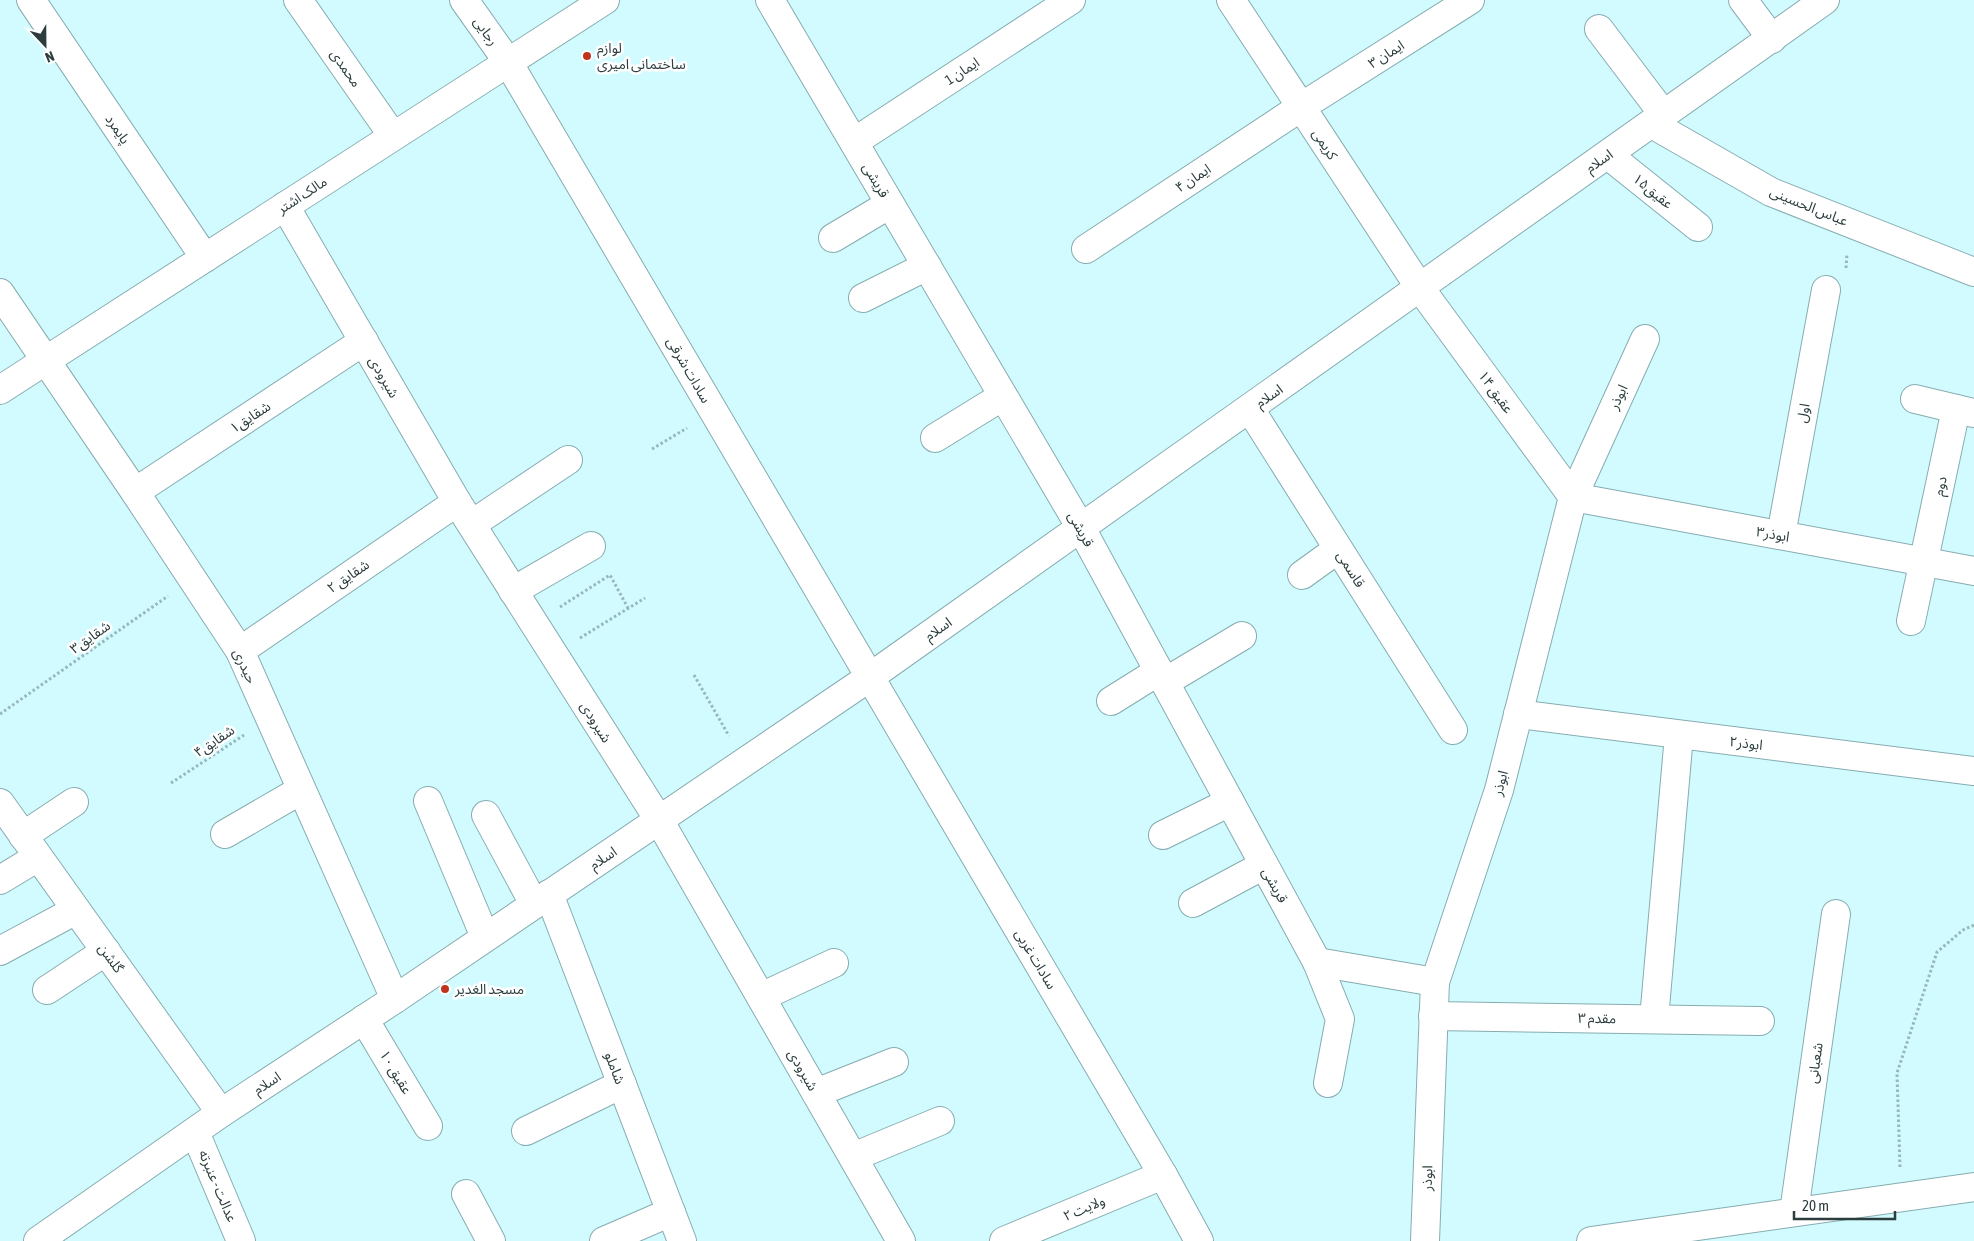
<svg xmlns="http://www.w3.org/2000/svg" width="1974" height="1241" font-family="'Asap Condensed','Noto Sans Arabic',sans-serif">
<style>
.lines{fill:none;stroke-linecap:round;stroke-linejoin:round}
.minor-casing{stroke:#86acb0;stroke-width:30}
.path{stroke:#97b7ba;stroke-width:3;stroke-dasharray:2.5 2.5;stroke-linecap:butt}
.minor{stroke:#fff;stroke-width:28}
.poi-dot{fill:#bf341c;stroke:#fff;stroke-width:2}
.labels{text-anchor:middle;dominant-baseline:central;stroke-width:5;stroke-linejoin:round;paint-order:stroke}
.street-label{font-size:14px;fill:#2c3d3e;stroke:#fff}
.poi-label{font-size:14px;fill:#2c3d3e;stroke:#fff;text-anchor:start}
</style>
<rect width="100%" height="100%" fill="#d2fbff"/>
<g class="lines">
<g class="minor-casing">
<g id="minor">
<path d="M 31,0 L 205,258"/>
<path d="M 298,0 L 393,136"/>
<path d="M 464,0 L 508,62 L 1163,1175 L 1199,1241"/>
<path d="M 770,0 L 1081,528 L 1317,962 L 1435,982"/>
<path d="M 1231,0 L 1420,288 L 1573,497"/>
<path d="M 1743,0 L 1772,39"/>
<path d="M 1599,29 L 1664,115"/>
<path d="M 1652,124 L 1771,192 L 1974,272"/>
<path d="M 854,142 L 1071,0"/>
<path d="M 1608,155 L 1698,227"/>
<path d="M 285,206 L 457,502 L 659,820 L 901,1241"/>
<path d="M 833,238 L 890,204"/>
<path d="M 1086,249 L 1301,107 L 1470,0"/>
<path d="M 0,293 L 135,492 L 240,651 L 395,999"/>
<path d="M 863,298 L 927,266"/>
<path d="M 0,390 L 605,0"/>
<path d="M 1915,399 L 1973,413"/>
<path d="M 1250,409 L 1453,730"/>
<path d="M 935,438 L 1003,396"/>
<path d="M 135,492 L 364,341"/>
<path d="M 1573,497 L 1974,571"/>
<path d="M 472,524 L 568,460"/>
<path d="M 1781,535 L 1826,290"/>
<path d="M 1302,575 L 1338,549"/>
<path d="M 513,591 L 591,546"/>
<path d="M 1911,621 L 1956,409"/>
<path d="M 240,651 L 457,502"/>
<path d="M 1165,682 L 1242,636"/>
<path d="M 1111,701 L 1159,671"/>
<path d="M 1518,714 L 1974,771"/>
<path d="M 428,801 L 485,937"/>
<path d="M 0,803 L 221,1113"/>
<path d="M 486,815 L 534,904"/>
<path d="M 225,834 L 301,790"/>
<path d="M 1163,835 L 1230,802"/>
<path d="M 23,836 L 74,802"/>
<path d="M 0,880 L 38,857"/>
<path d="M 549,894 L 682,1241"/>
<path d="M 1193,903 L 1264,865"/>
<path d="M 0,951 L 76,910"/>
<path d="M 1317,962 L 1340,1019 L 1328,1083"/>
<path d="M 47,990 L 106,951"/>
<path d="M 761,997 L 834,963"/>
<path d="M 1433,1016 L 1760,1021"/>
<path d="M 364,1019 L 428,1126"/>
<path d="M 1654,1019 L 1679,735"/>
<path d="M 816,1093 L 894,1062"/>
<path d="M 526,1131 L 622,1084"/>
<path d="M 195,1132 L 241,1241"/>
<path d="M 853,1157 L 940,1121"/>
<path d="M 466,1194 L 491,1241"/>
<path d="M 1794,1212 L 1836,914"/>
<path d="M 38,1241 L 221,1113 L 395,999 L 870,677 L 1825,0"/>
<path d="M 604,1241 L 671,1212"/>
<path d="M 1004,1241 L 1163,1175"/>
<path d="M 1425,1241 L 1435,982 L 1499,790 L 1573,497 L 1645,339"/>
<path d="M 1591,1241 L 1974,1187"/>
</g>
</g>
<g class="path">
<path d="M 1846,268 L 1847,254"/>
<path d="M 652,449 L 687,428"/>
<path d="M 560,607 L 610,575 L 628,608"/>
<path d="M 580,638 L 645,598"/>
<path d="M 694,675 L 729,736"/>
<path d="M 0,714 L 168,596"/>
<path d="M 171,783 L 244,735"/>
<path d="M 1900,1167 L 1897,1073 L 1937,952 L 1963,930 L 1974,925"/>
</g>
<use href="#minor" class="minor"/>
</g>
<g class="poi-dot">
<circle cx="587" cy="56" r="5"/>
<circle cx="445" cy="989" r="5"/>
</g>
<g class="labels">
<g class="street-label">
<text transform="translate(486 31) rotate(55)">رجایی</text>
<text transform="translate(1386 54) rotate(-32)">ایمان ۳</text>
<text transform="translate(346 68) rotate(55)">محمدی</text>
<text transform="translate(962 71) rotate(-33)">ایمان 1</text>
<text transform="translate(118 129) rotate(56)">پایمرد</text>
<text transform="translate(1325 144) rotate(57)">کریمی</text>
<text transform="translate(1599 161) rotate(-35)">اسلام</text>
<text transform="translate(1193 178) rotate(-33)">ایمان ۴</text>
<text transform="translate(876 180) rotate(59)">قریشی</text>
<text transform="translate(1653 191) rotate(39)">عقیق۱۵</text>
<text transform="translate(302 195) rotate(-33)">مالک اشتر</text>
<text transform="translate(1809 206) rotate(22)">عباس الحسینی</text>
<text transform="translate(689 370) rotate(60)">سادات شرقی</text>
<text transform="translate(384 377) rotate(60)">شیرودی</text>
<text transform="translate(1496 392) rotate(54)">عقیق ۱۴</text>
<text transform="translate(1269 396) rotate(-35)">اسلام</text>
<text transform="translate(1618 397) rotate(-65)">ابوذر</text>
<text transform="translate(1803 413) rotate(-79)">اول</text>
<text transform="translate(250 417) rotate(-33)">شقایق۱</text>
<text transform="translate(1940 486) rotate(-78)">دوم</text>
<text transform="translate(1081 529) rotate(61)">قریشی</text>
<text transform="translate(1773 534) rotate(10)">ابوذر۳</text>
<text transform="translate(1351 569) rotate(58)">قاسمی</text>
<text transform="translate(348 576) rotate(-34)">شقایق ۲</text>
<text transform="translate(938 629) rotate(-35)">اسلام</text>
<text transform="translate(90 637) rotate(-35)">شقایق۳</text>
<text transform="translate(245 666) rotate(65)">حیدری</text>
<text transform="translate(596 722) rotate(58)">شیرودی</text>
<text transform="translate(214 741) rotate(-34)">شقایق۴</text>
<text transform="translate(1746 743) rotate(7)">ابوذر۲</text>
<text transform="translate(1500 783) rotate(-75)">ابوذر</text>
<text transform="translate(603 858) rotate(-34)">اسلام</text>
<text transform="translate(1275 885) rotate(61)">قریشی</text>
<text transform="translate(111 958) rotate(54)">گلشن</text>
<text transform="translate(1036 959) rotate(59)">سادات غربی</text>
<text transform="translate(1597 1018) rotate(1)">مقدم ۳</text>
<text transform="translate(1815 1063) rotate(-82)">شعبانی</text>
<text transform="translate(615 1068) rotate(69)">شاملو</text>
<text transform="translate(803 1070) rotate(60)">شیرودی</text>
<text transform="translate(396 1072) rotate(59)">عقیق ۱۰</text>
<text transform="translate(267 1083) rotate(-33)">اسلام</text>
<text transform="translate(1427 1178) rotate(-88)">ابوذر</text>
<text transform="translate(218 1186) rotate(67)">عدالت - عنبرته</text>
<text transform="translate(1084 1208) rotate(-23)">ولایت ۲</text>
</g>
<g class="poi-label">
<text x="597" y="48">لوازم<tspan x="597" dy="16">ساختمانی امیری</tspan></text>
<text x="455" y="989">مسجد الغدیر</text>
</g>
</g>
<g transform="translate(45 45) rotate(158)" stroke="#ffffff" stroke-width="4" paint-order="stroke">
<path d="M0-4L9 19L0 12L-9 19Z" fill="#2c3d3e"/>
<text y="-8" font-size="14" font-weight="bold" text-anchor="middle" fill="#2c3d3e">N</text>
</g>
<path d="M1794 1211v8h101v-8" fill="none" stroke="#2c3d3e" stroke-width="2.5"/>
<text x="1802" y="1211" font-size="15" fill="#2c3d3e" stroke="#ffffff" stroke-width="4" paint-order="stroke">20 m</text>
</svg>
